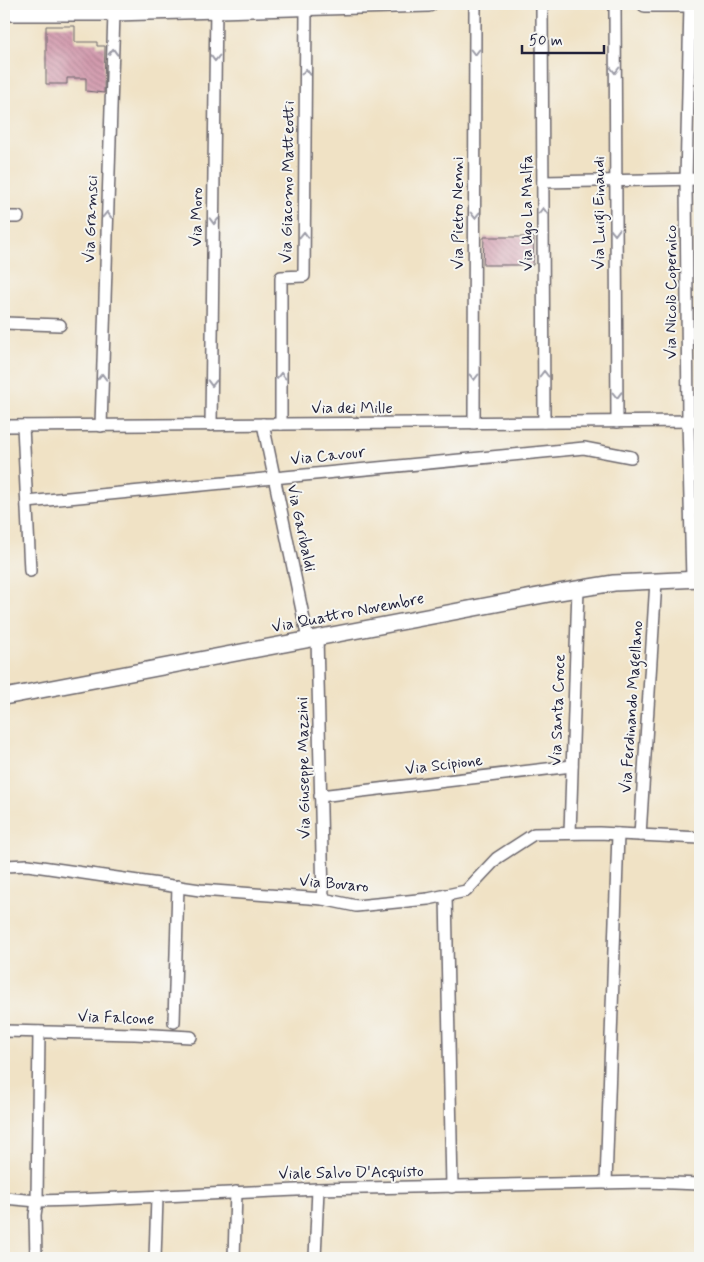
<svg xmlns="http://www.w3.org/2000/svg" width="704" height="1262" font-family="Mynerve,sans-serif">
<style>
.building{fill:url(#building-back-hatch)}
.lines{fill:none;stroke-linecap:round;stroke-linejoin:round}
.minor-casing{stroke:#6a656b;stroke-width:14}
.tertiary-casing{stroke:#6a656b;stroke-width:18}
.minor{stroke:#fff;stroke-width:11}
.tertiary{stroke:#fff;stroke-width:15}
.oneway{stroke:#9c9ca7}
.labels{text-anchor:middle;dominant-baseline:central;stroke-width:4;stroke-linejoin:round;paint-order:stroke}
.street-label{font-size:16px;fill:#22223b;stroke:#f6f6f2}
</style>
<defs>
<pattern id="building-back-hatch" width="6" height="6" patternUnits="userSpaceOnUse" patternTransform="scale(1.25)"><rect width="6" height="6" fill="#d39bae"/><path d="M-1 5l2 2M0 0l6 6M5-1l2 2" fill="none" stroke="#ab7e8f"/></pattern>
</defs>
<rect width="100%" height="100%" fill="#f6f6f2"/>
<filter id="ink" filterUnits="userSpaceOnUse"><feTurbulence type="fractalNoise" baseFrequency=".02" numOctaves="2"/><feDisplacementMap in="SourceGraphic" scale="10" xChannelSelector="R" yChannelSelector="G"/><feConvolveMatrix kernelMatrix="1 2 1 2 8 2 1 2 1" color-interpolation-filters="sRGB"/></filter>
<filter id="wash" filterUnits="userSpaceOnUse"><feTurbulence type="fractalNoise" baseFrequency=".0096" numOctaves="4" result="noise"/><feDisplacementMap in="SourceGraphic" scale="20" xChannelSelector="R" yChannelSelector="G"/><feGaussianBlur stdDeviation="1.12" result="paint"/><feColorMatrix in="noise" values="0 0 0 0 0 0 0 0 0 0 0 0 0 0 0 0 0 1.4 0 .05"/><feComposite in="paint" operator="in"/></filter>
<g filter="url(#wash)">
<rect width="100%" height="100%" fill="#f0e2c5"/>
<g id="blocks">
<g class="building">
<path d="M 46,26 L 75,26 L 75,42 L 97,42 L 97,46 L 105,46 L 104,93 L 86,91 L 86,78 L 67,78 L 67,84 L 46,84 Z"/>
<path d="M 484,237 L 534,237 L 533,265 L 483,265 Z"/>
</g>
</g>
</g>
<g filter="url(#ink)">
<use href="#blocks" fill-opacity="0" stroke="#6a656b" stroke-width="1"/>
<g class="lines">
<g class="minor-casing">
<g id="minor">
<path d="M 542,4 L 544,422"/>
<path d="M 615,4 L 617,422"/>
<path d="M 690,4 L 686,180 L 688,421 L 692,579"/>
<path d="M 543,182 L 700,179"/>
<path d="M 4,217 L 18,217"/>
<path d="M 4,323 L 60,325"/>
<path d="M 474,423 L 475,4"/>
<path d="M 263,424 L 308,639"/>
<path d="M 281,424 L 281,277 L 304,276 L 306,8"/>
<path d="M 211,425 L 216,4"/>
<path d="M 4,426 L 700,421"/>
<path d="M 23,426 L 30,571"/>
<path d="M 101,426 L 114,13"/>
<path d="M 27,502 L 584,448 L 631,457"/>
<path d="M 317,637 L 323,899"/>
<path d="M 320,796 L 572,766"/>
<path d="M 570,833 L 578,589"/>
<path d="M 640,835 L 656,581"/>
<path d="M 4,866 L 28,865 L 200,890 L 323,899 L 356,906 L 428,899 L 466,891 L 497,858 L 534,834 L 599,833 L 700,838"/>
<path d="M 446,895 L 452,1187"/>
<path d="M 174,1022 L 178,886"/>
<path d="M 4,1031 L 135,1034 L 191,1037"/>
<path d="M 606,1183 L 618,834"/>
<path d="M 4,1198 L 37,1201 L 76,1200 L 318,1189 L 646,1182 L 700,1184"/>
<path d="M 36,1258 L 35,1215 L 37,1201 L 39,1032"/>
<path d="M 155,1258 L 157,1198"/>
<path d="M 234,1258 L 236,1192"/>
<path d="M 315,1258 L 318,1189"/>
</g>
</g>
<g class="tertiary-casing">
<g id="tertiary">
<path d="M 645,4 L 700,4"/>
<path d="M 4,13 L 114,13 L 429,4"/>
<path d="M 4,697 L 559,592 L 614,583 L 700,579"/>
</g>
</g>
<use href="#minor" class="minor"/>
<use href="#tertiary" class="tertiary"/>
</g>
<defs><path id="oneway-chevron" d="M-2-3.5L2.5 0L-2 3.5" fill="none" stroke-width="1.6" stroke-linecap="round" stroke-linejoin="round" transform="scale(1.25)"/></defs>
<g class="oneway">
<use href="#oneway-chevron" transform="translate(113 52) rotate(-88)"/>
<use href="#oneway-chevron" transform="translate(475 52) rotate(90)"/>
<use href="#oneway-chevron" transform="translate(215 58) rotate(91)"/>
<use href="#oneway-chevron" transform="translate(615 70) rotate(90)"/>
<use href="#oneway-chevron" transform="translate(306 72) rotate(-89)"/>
<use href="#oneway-chevron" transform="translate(543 211) rotate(-90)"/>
<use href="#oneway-chevron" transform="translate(107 215) rotate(-88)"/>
<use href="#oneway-chevron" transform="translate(475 215) rotate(90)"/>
<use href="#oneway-chevron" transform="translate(214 221) rotate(91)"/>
<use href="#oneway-chevron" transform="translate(615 232) rotate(89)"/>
<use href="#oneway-chevron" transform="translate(304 235) rotate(-89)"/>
<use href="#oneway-chevron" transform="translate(544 374) rotate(-90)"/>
<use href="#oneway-chevron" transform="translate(281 376) rotate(-90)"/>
<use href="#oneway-chevron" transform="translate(102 377) rotate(-89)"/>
<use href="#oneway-chevron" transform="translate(474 377) rotate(90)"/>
<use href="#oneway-chevron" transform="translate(212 383) rotate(91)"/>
<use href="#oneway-chevron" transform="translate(617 395) rotate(89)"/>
</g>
</g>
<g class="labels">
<g class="street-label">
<text transform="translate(288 182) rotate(-89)">Via Giacomo Matteotti</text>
<text transform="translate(458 213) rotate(-90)">Via Pietro Nenni</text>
<text transform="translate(527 213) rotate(-90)">Via Ugo La Malfa</text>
<text transform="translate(599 213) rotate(-90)">Via Luigi Einaudi</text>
<text transform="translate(197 217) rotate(-89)">Via Moro</text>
<text transform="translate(91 219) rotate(-88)">Via Gramsci</text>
<text transform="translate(671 292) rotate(-90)">Via Nicolò Copernico</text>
<text x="352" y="408">Via dei Mille</text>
<text transform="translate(328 456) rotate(-6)">Via Cavour</text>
<text transform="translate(301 528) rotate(78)">Via Garibaldi</text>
<text transform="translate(348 613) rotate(-11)">Via Quattro Novembre</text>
<text transform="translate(632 707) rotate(-86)">Via Ferdinando Magellano</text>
<text transform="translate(558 710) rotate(-88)">Via Santa Croce</text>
<text transform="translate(444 765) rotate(-7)">Via Scipione</text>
<text transform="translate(304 768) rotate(-91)">Via Giuseppe Mazzini</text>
<text transform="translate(334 884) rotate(5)">Via Bovaro</text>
<text transform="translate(116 1018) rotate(2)">Via Falcone</text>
<text transform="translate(351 1173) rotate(-1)">Viale Salvo D'Acquisto</text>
</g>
</g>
<rect width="704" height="1262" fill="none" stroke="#f6f6f2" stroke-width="20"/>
<path d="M522 45v8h82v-8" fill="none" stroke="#22223b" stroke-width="2.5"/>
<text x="529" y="45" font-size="15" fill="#22223b" stroke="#f6f6f2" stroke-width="4" paint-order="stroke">50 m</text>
</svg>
